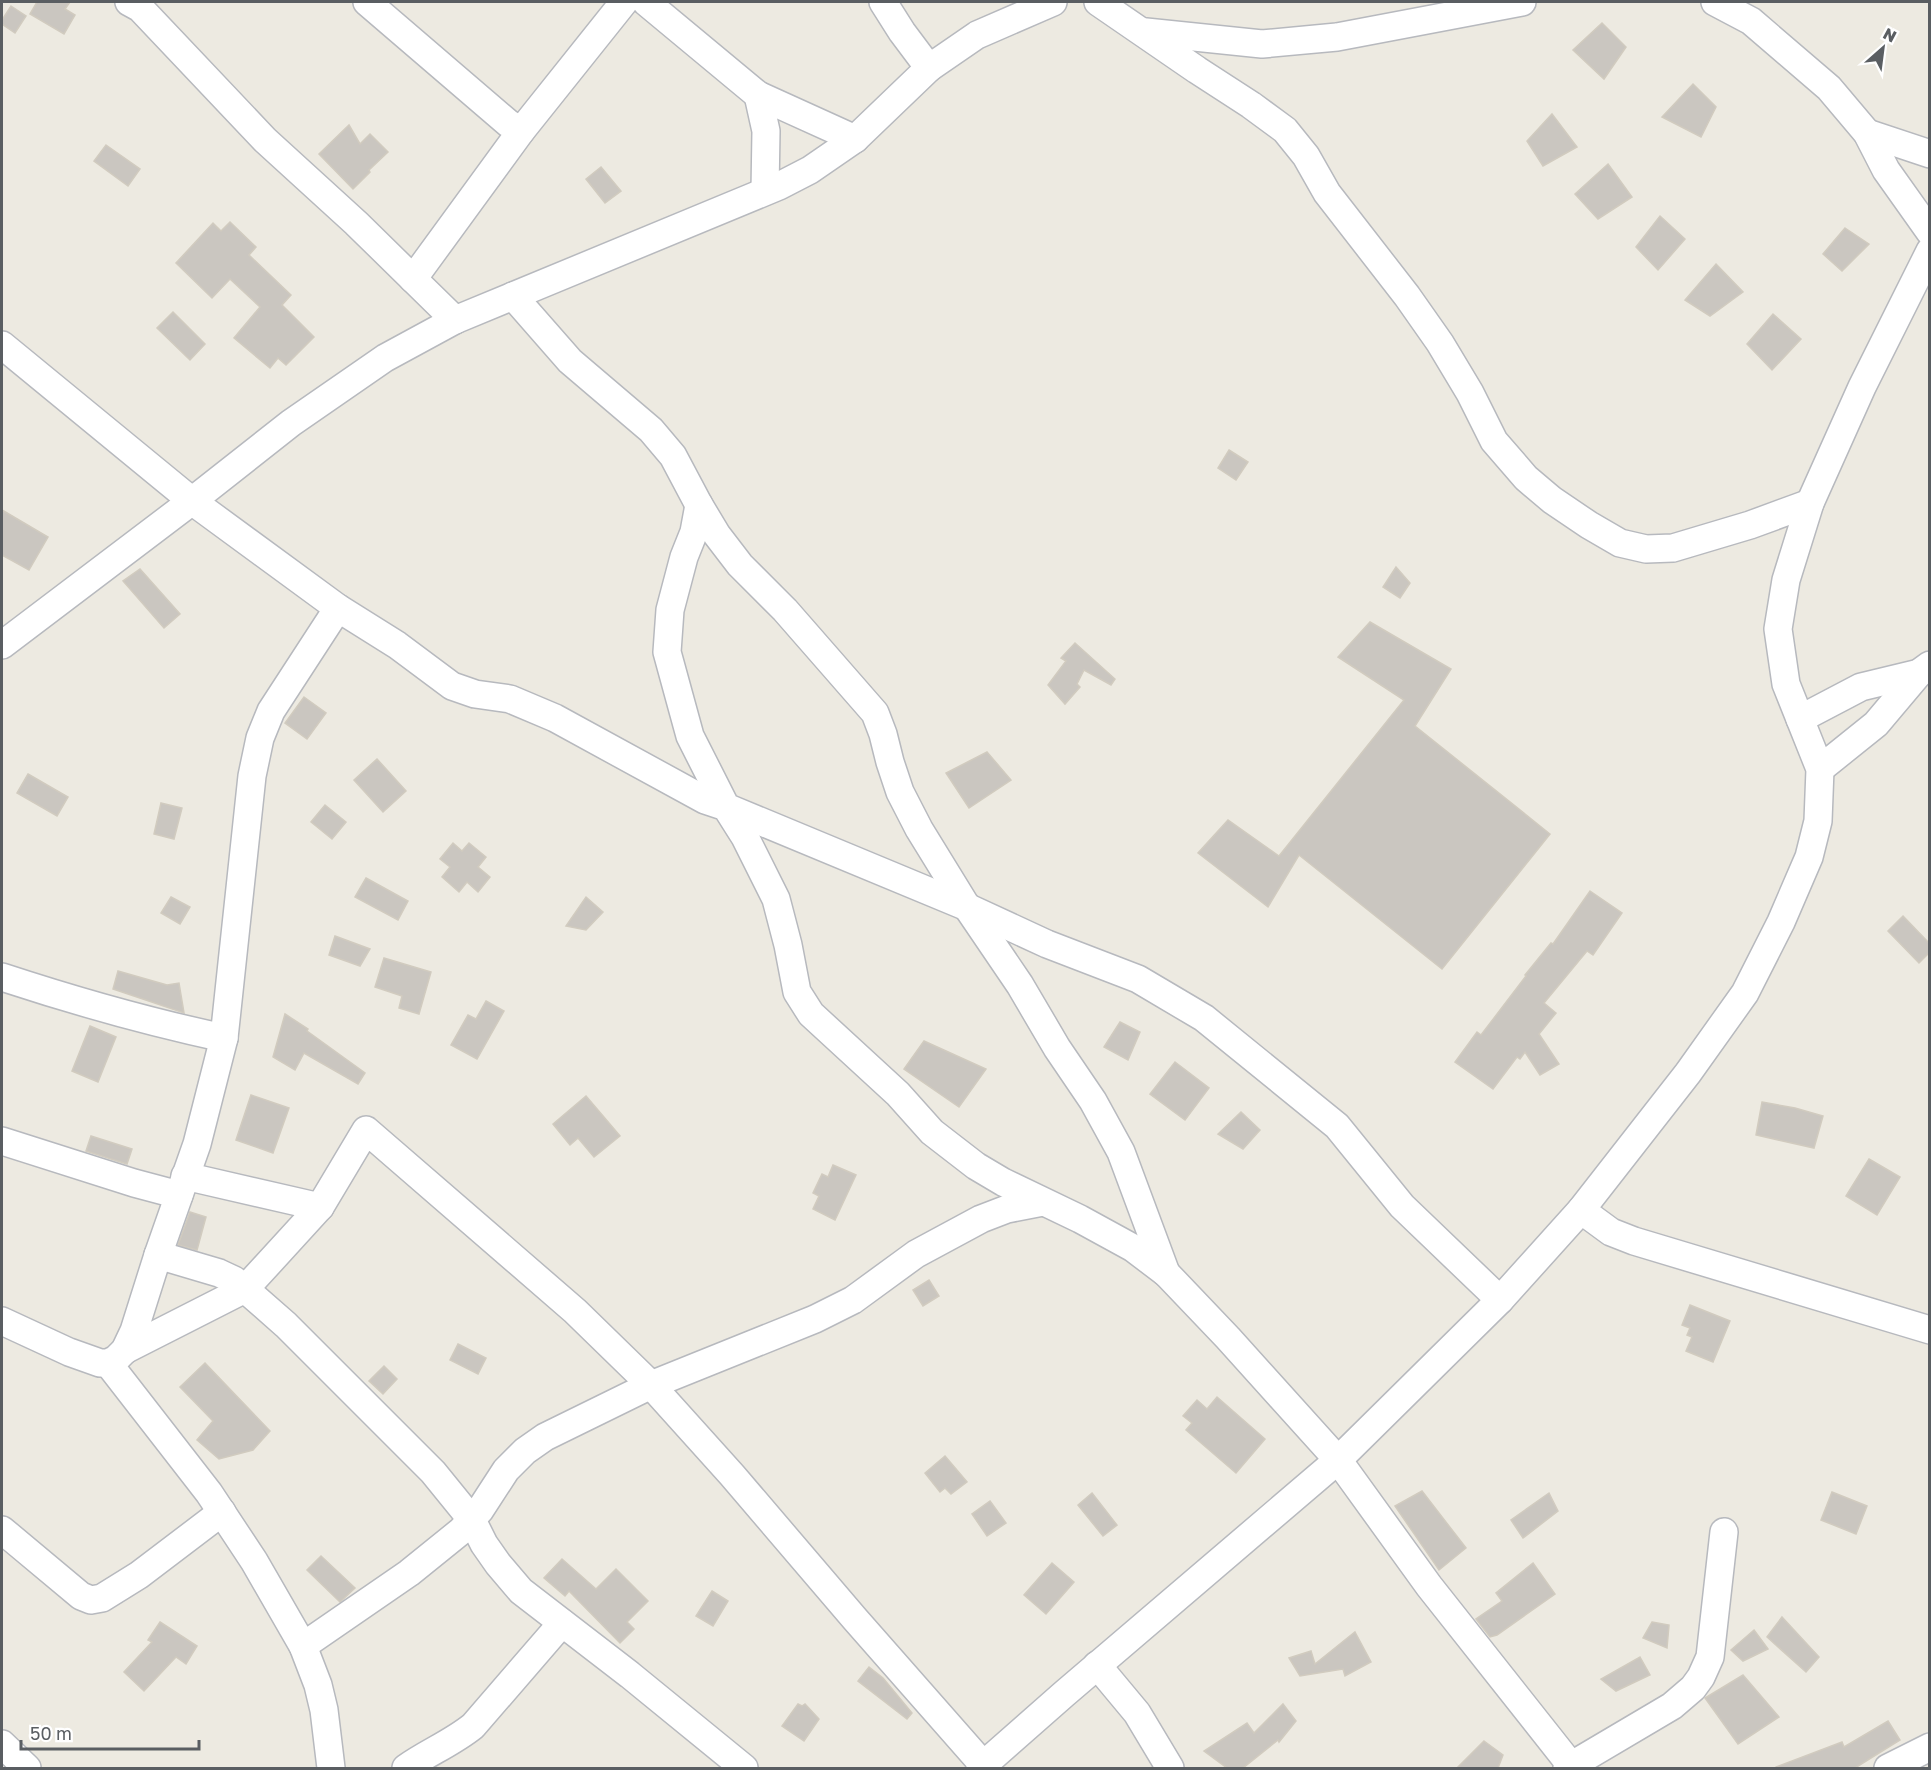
<svg xmlns="http://www.w3.org/2000/svg" width="1931" height="1770" font-family="'Golos Text',sans-serif">
<style>
.building{fill:#cac6c0;stroke:#d1cbbf;stroke-width:1.5}
.lines{fill:none;stroke-linecap:round;stroke-linejoin:round}
.street-casing{stroke:#b7b9be;stroke-width:30}
.street{stroke:#fff;stroke-width:27}
</style>
<rect width="100%" height="100%" fill="#edeae1"/>
<g class="building">
<path d="M 37,2 L 70,2 L 65,9 L 75,15 L 64,34 L 30,14 Z"/>
<path d="M 11,6 L 26,16 L 15,33 L 2,24 L 2,20 Z"/>
<path d="M 1602,23 L 1626,47 L 1604,79 L 1573,50 Z"/>
<path d="M 1693,84 L 1716,107 L 1701,137 L 1662,117 Z"/>
<path d="M 1552,114 L 1577,147 L 1543,166 L 1527,141 Z"/>
<path d="M 349,125 L 360,144 L 370,134 L 388,152 L 369,170 L 370,172 L 353,189 L 319,154 Z"/>
<path d="M 106,145 L 140,169 L 128,186 L 94,161 Z"/>
<path d="M 1608,164 L 1632,197 L 1598,219 L 1575,194 Z"/>
<path d="M 601,167 L 621,191 L 605,203 L 586,179 Z"/>
<path d="M 1660,216 L 1685,239 L 1658,270 L 1636,247 Z"/>
<path d="M 230,222 L 256,247 L 249,255 L 291,295 L 282,305 L 314,337 L 286,365 L 278,358 L 270,368 L 234,338 L 260,307 L 230,279 L 212,298 L 176,263 L 213,223 L 221,231 Z"/>
<path d="M 1845,228 L 1869,244 L 1842,271 L 1823,254 Z"/>
<path d="M 1716,264 L 1743,292 L 1710,316 L 1685,300 Z"/>
<path d="M 173,312 L 205,344 L 190,360 L 157,328 Z"/>
<path d="M 1773,314 L 1801,339 L 1772,370 L 1747,344 Z"/>
<path d="M 1229,450 L 1248,462 L 1236,480 L 1218,468 Z"/>
<path d="M 2,510 L 48,537 L 29,570 L 2,555 Z"/>
<path d="M 1396,567 L 1410,583 L 1400,598 L 1383,587 Z"/>
<path d="M 140,569 L 180,614 L 164,628 L 123,581 Z"/>
<path d="M 1370,622 L 1451,669 L 1415,726 L 1550,834 L 1442,969 L 1299,855 L 1268,907 L 1198,853 L 1228,820 L 1279,856 L 1404,700 L 1338,657 Z"/>
<path d="M 1075,643 L 1115,679 L 1111,685 L 1084,670 L 1077,684 L 1080,687 L 1065,704 L 1048,685 L 1066,661 L 1061,658 Z"/>
<path d="M 304,697 L 326,713 L 307,739 L 285,723 Z"/>
<path d="M 987,752 L 1011,780 L 969,808 L 946,773 Z"/>
<path d="M 377,759 L 406,791 L 383,812 L 354,780 Z"/>
<path d="M 28,774 L 68,797 L 57,816 L 17,793 Z"/>
<path d="M 161,803 L 182,808 L 174,839 L 154,834 Z"/>
<path d="M 325,805 L 346,822 L 332,839 L 311,822 Z"/>
<path d="M 453,843 L 462,851 L 469,843 L 486,857 L 478,867 L 490,877 L 478,892 L 467,882 L 459,892 L 442,877 L 450,867 L 440,859 Z"/>
<path d="M 366,878 L 408,901 L 398,920 L 355,897 Z"/>
<path d="M 1590,891 L 1622,913 L 1593,955 L 1587,951 L 1544,1003 L 1556,1013 L 1539,1034 L 1559,1064 L 1540,1075 L 1525,1052 L 1520,1059 L 1517,1057 L 1493,1089 L 1455,1062 L 1477,1032 L 1481,1035 L 1526,976 L 1525,975 L 1551,943 L 1553,944 Z"/>
<path d="M 171,897 L 190,907 L 180,924 L 161,913 Z"/>
<path d="M 586,897 L 603,912 L 586,930 L 566,926 Z"/>
<path d="M 1903,916 L 1929,943 L 1929,953 L 1919,963 L 1888,931 Z"/>
<path d="M 335,936 L 370,949 L 360,966 L 329,955 Z"/>
<path d="M 384,958 L 431,972 L 419,1014 L 399,1008 L 402,996 L 375,987 Z"/>
<path d="M 118,971 L 167,985 L 179,983 L 184,1013 L 113,989 Z"/>
<path d="M 486,1001 L 504,1011 L 477,1059 L 451,1045 L 468,1015 L 476,1019 Z"/>
<path d="M 285,1014 L 308,1029 L 307,1031 L 365,1073 L 358,1084 L 304,1053 L 295,1070 L 273,1057 Z"/>
<path d="M 1120,1022 L 1140,1032 L 1128,1060 L 1104,1047 Z"/>
<path d="M 90,1026 L 116,1037 L 98,1082 L 72,1071 Z"/>
<path d="M 924,1041 L 986,1069 L 959,1107 L 904,1069 Z"/>
<path d="M 1175,1062 L 1209,1088 L 1185,1120 L 1150,1094 Z"/>
<path d="M 251,1095 L 289,1108 L 273,1153 L 236,1140 Z"/>
<path d="M 586,1096 L 620,1136 L 594,1157 L 578,1138 L 570,1145 L 553,1124 Z"/>
<path d="M 1762,1102 L 1795,1108 L 1823,1116 L 1814,1148 L 1756,1135 Z"/>
<path d="M 1241,1112 L 1260,1130 L 1243,1149 L 1218,1134 Z"/>
<path d="M 91,1136 L 132,1149 L 127,1164 L 86,1151 Z"/>
<path d="M 1869,1159 L 1900,1177 L 1877,1215 L 1846,1196 Z"/>
<path d="M 833,1165 L 856,1175 L 835,1220 L 813,1209 L 819,1196 L 813,1193 L 822,1174 L 828,1177 Z"/>
<path d="M 190,1212 L 206,1217 L 197,1250 L 178,1245 Z"/>
<path d="M 929,1280 L 939,1296 L 923,1306 L 913,1290 Z"/>
<path d="M 1690,1305 L 1730,1321 L 1713,1362 L 1686,1351 L 1692,1337 L 1687,1335 L 1690,1328 L 1682,1325 Z"/>
<path d="M 458,1344 L 486,1358 L 478,1374 L 450,1360 Z"/>
<path d="M 205,1363 L 270,1431 L 253,1450 L 219,1459 L 197,1440 L 213,1421 L 180,1387 Z"/>
<path d="M 384,1366 L 397,1379 L 383,1394 L 369,1381 Z"/>
<path d="M 1217,1397 L 1265,1439 L 1236,1473 L 1186,1430 L 1192,1423 L 1183,1416 L 1197,1400 L 1207,1409 Z"/>
<path d="M 945,1456 L 967,1482 L 951,1494 L 945,1488 L 940,1492 L 925,1473 Z"/>
<path d="M 1422,1491 L 1466,1548 L 1439,1570 L 1395,1506 Z"/>
<path d="M 1832,1492 L 1867,1506 L 1856,1534 L 1821,1520 Z"/>
<path d="M 1092,1493 L 1117,1525 L 1103,1536 L 1078,1505 Z"/>
<path d="M 1549,1493 L 1558,1511 L 1523,1538 L 1511,1520 Z"/>
<path d="M 990,1501 L 1006,1523 L 987,1536 L 972,1514 Z"/>
<path d="M 321,1556 L 355,1588 L 340,1602 L 307,1570 Z"/>
<path d="M 562,1559 L 596,1589 L 616,1569 L 648,1601 L 627,1622 L 634,1629 L 620,1643 L 569,1591 L 565,1596 L 544,1578 Z"/>
<path d="M 1052,1563 L 1074,1582 L 1046,1614 L 1024,1595 Z"/>
<path d="M 1533,1563 L 1555,1594 L 1497,1635 L 1490,1637 L 1476,1619 L 1502,1601 L 1496,1593 Z"/>
<path d="M 712,1591 L 728,1601 L 713,1626 L 696,1616 Z"/>
<path d="M 1782,1617 L 1819,1657 L 1806,1672 L 1767,1637 Z"/>
<path d="M 160,1622 L 197,1646 L 186,1664 L 176,1657 L 144,1691 L 124,1672 L 152,1642 L 148,1640 Z"/>
<path d="M 1652,1622 L 1669,1625 L 1667,1648 L 1643,1638 Z"/>
<path d="M 1754,1630 L 1768,1649 L 1743,1661 L 1731,1650 Z"/>
<path d="M 1355,1632 L 1371,1662 L 1345,1676 L 1343,1669 L 1300,1676 L 1289,1658 L 1311,1651 L 1315,1664 Z"/>
<path d="M 1640,1657 L 1650,1675 L 1616,1691 L 1601,1679 Z"/>
<path d="M 869,1667 L 883,1678 L 912,1713 L 907,1719 L 858,1681 Z"/>
<path d="M 1743,1675 L 1779,1717 L 1738,1744 L 1705,1698 Z"/>
<path d="M 798,1704 L 802,1706 L 805,1704 L 819,1719 L 804,1741 L 782,1726 Z"/>
<path d="M 1283,1704 L 1296,1721 L 1279,1742 L 1278,1740 L 1243,1768 L 1227,1768 L 1204,1751 L 1247,1723 L 1254,1733 Z"/>
<path d="M 1888,1721 L 1900,1740 L 1855,1768 L 1776,1768 L 1776,1767 L 1842,1742 L 1844,1747 Z"/>
<path d="M 1484,1741 L 1503,1755 L 1498,1768 L 1457,1768 Z"/>
</g>
<g class="lines">
<g class="street-casing">
<g id="street">
<path d="M 129,2 L 140,8 L 265,140 L 356,223 L 455,320"/>
<path d="M 367,2 L 508,123 L 521,131"/>
<path d="M 646,2 L 758,95 L 855,139"/>
<path d="M 883,2 L 902,32 L 929,68"/>
<path d="M 1098,2 L 1197,70 L 1251,105 L 1285,130 L 1306,156 L 1327,193 L 1407,296 L 1440,343 L 1470,393 L 1494,441 L 1526,478 L 1552,500 L 1589,525 L 1620,543 L 1646,549 L 1673,548 L 1750,525 L 1810,503"/>
<path d="M 1715,2 L 1751,21 L 1829,88 L 1867,133 L 1886,170 L 1930,232"/>
<path d="M 1146,32 L 1262,44 L 1337,37 L 1522,2"/>
<path d="M 758,95 L 766,131 L 765,191"/>
<path d="M 1867,133 L 1930,154"/>
<path d="M 413,279 L 521,131 L 624,2"/>
<path d="M 513,296 L 570,361 L 651,430 L 673,456 L 699,505 L 717,535 L 740,565 L 785,610 L 875,713 L 883,734 L 890,762 L 900,792 L 919,829 L 967,907 L 1020,985 L 1057,1048 L 1093,1101 L 1121,1152 L 1166,1273"/>
<path d="M 2,345 L 192,501 L 338,608 L 397,645 L 452,686 L 475,694 L 510,699 L 555,718 L 705,800 L 726,807 L 745,837 L 776,899 L 788,945 L 797,992 L 811,1014 L 898,1094 L 932,1132 L 976,1166 L 1003,1182 L 1080,1219 L 1133,1248 L 1166,1273 L 1228,1338 L 1338,1460 L 1429,1586 L 1573,1768"/>
<path d="M 699,505 L 694,532 L 684,557 L 670,610 L 667,652 L 690,736 L 726,807 L 967,907 L 1047,944 L 1138,979 L 1204,1018 L 1337,1126 L 1402,1206 L 1500,1300"/>
<path d="M 2,645 L 192,501 L 291,423 L 385,358 L 455,320 L 779,186 L 810,170 L 855,139 L 929,68 L 977,35 L 1053,2"/>
<path d="M 1800,719 L 1861,687 L 1919,673 L 1930,665"/>
<path d="M 1820,769 L 1876,724 L 1919,673"/>
<path d="M 2,977 C 75,1001 149,1022 224,1038"/>
<path d="M 2,1141 L 134,1183 L 179,1195"/>
<path d="M 185,1176 L 320,1207"/>
<path d="M 1581,1210 L 1611,1232 L 1634,1241 L 1930,1330"/>
<path d="M 158,1255 L 219,1273 L 234,1280 L 245,1289 L 286,1325 L 433,1472 L 472,1520 L 484,1544 L 498,1564 L 521,1591 L 630,1675 L 744,1768"/>
<path d="M 2,1321 L 69,1352 L 100,1363 L 108,1363 L 116,1359 L 125,1350 L 134,1331 L 158,1255 L 197,1144 L 224,1038 L 252,776 L 260,738 L 271,711 L 338,608"/>
<path d="M 125,1350 L 245,1289 L 320,1207 L 366,1130 L 575,1311 L 651,1385 L 732,1475 L 855,1619 L 986,1768"/>
<path d="M 108,1363 L 209,1493 L 254,1561 L 303,1646 L 318,1685 L 324,1710 L 331,1768"/>
<path d="M 2,1530 L 81,1596 L 91,1600 L 102,1598 L 139,1575 L 222,1512"/>
<path d="M 303,1646 L 409,1573 L 461,1531 L 480,1510 L 506,1470 L 525,1451 L 545,1437 L 651,1385 L 815,1319 L 853,1300 L 916,1254 L 981,1219 L 1007,1209 L 1043,1202"/>
<path d="M 1097,1665 L 1137,1713 L 1170,1768"/>
<path d="M 2,1744 L 27,1768"/>
<path d="M 406,1768 C 427,1753 452,1743 473,1726 L 562,1623"/>
<path d="M 980,1768 L 1064,1694 L 1338,1460 L 1500,1300 L 1581,1210 L 1688,1073 L 1745,993 L 1781,922 L 1809,857 L 1818,821 L 1820,769 L 1786,684 L 1778,629 L 1786,580 L 1810,503 L 1862,387 L 1930,251"/>
<path d="M 1567,1768 L 1672,1706 L 1693,1688 L 1701,1677 L 1710,1657 L 1724,1532"/>
<path d="M 1888,1768 L 1930,1747"/>
</g>
</g>
<use href="#street" class="street"/>
</g>
<rect width="1931" height="1770" fill="none" stroke="#5a5e62" stroke-width="6"/>
<g transform="translate(1883 48) rotate(28)" stroke="#ffffff" stroke-width="4.5" paint-order="stroke">
<path d="M0-4.5L10 22L0 15L-10 22Z" fill="#5a5e62"/>
<text y="-9" font-size="16" font-weight="bold" text-anchor="middle" fill="#5a5e62">N</text>
</g>
<path d="M21 1740v9h178v-9" fill="none" stroke="#5a5e62" stroke-width="3"/>
<text x="30" y="1740" font-size="18" fill="#5a5e62" stroke="#ffffff" stroke-width="4.5" paint-order="stroke">50 m</text>
</svg>
